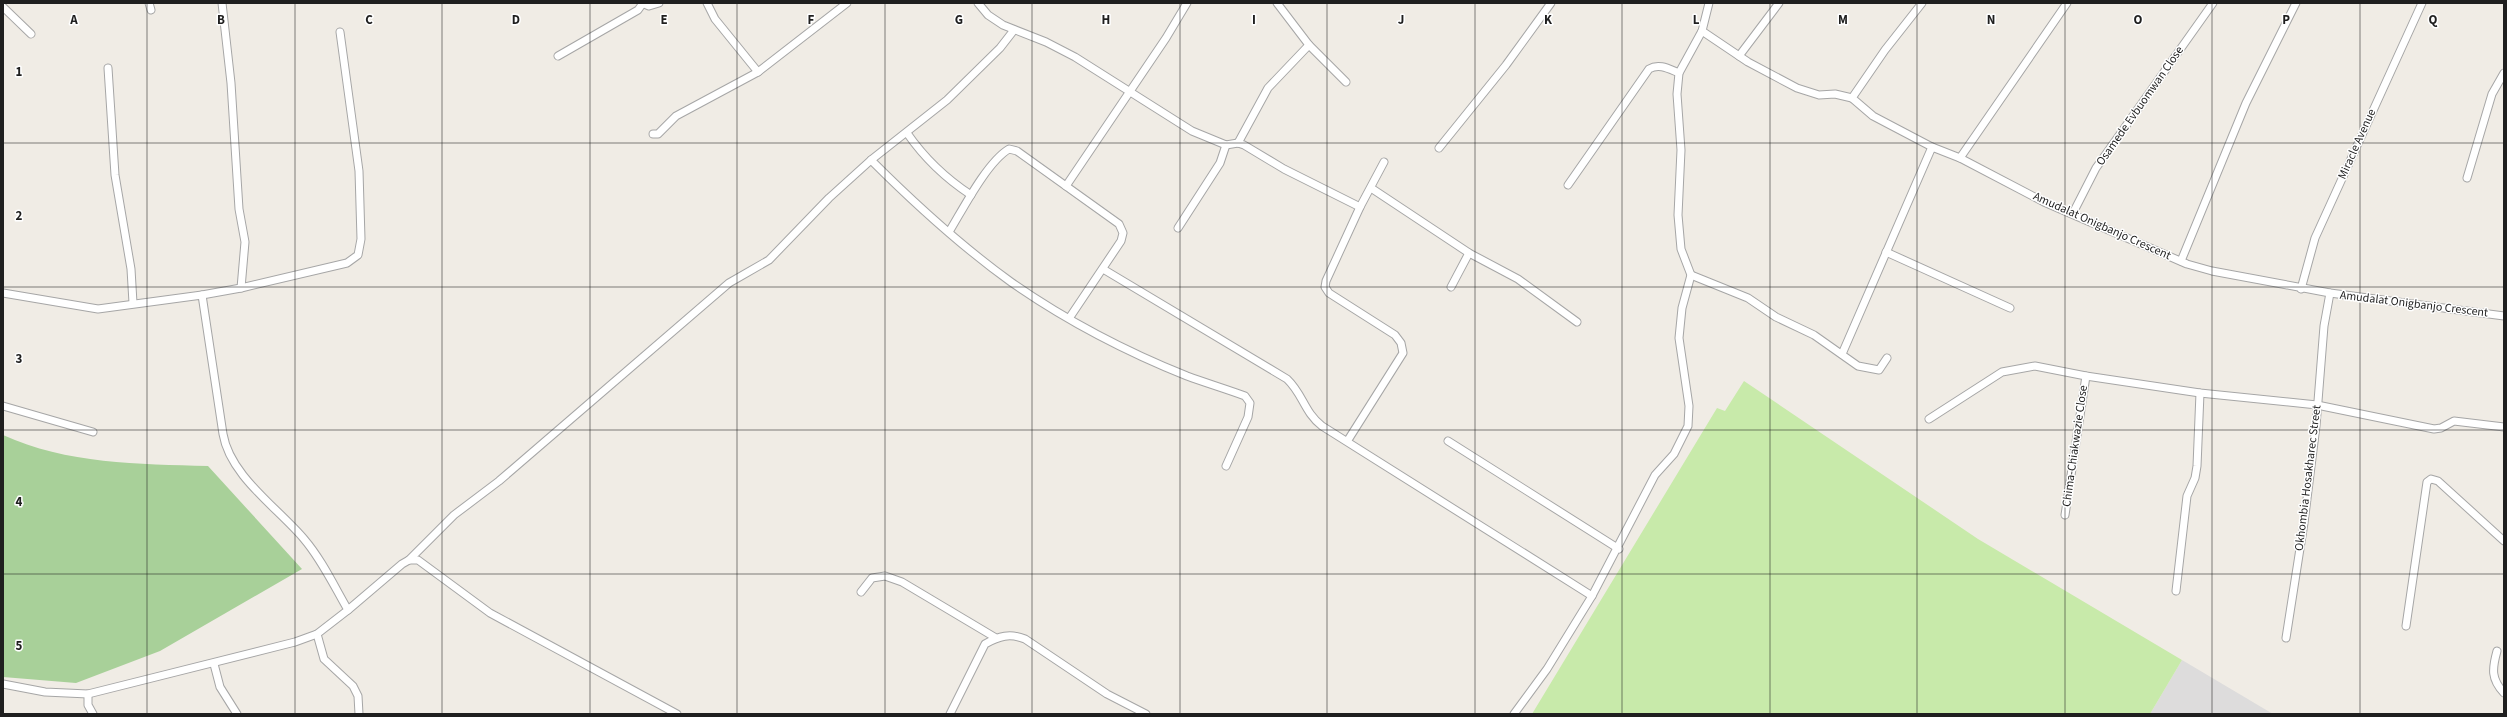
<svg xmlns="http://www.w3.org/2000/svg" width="2507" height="717" font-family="'Source Sans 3',sans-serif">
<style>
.residential{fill:#dddcdc}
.grass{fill:#c8eaaa}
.forest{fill:#a8d099}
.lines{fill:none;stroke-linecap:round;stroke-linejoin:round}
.minor-casing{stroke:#a6a6a6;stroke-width:9}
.minor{stroke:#fff;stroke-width:7}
.grid{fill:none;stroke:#1f1f1f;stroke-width:1;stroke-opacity:0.55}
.labels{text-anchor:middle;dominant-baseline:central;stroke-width:3;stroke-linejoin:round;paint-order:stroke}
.street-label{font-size:12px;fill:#1f1f1f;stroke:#fff}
.grid-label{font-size:13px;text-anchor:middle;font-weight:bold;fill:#1f1f1f;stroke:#fff;stroke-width:3;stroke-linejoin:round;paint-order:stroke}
</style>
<rect width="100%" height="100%" fill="#f0ece5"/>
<path class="residential" d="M 2182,660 L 2273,714 L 2150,714 Z"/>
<path class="grass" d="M 1744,381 L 1978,539 L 2182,660 L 2150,714 L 1532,714 L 1717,408 L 1725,411 Z"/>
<path class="forest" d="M 3,435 C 66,464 139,464 208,466 L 302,569 L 160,651 L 76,683 L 3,677 Z"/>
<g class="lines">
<g class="minor-casing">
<g id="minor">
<path d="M 149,3 L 151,10"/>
<path d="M 222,3 L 231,83 L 239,209 L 245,242 L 241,288"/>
<path d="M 642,3 L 649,6 L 659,3"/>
<path d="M 707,3 L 715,19 L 758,72"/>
<path d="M 978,3 L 988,15 L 1003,25 L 1046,42 L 1075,57 L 1192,131 L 1226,145 L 1238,143 L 1244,145 L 1284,169 L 1360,207"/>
<path d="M 1922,3 L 1885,50 L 1852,98 L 1873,116 L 1932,147"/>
<path d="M 3,7 L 31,34"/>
<path d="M 1702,31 L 1748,62 L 1797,88 L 1819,95 L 1835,94 L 1852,98"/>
<path d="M 1309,45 L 1346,82"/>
<path d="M 558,56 L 638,10 L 643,3"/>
<path d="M 1739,56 L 1779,3"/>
<path d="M 108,68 L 115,175 L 131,269 L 133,303"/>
<path d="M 907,133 C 925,159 945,178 971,195"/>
<path d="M 653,134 L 658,134 L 676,116 L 758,72 L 847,3"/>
<path d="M 1238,143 L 1268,88 L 1309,45 L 1277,3"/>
<path d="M 1439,148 L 1506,65 L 1551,3"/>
<path d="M 1960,158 L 2067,3"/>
<path d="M 871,160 C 915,204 961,246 1011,282 C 1064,319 1127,352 1187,376 C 1206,383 1226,389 1245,396 L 1250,403 L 1248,417 L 1226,466"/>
<path d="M 2467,178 L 2492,94 L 2504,73"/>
<path d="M 1568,185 L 1649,69 C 1659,63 1669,69 1679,73"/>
<path d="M 1066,186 L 1166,38 L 1187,3"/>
<path d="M 1371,188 L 1469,253 L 1518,279 L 1577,322"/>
<path d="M 2073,213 L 2096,168 L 2213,3"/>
<path d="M 1178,228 L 1220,163 L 1226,145"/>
<path d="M 949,232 C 963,209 987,162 1009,149 L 1017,151 L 1119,224 L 1123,233 L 1121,241 L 1070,317"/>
<path d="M 1886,252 L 2010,308"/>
<path d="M 2181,261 L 2246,103 L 2296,3"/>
<path d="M 1103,269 L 1287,379 C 1303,394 1304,412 1322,426 L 1592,596"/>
<path d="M 1691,275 L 1748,298 L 1776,317 L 1814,335 L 1858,366 L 1879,370 L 1887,358"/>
<path d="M 1451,287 L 1469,253"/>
<path d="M 2301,289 L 2315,238 L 2422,3"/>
<path d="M 3,293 L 98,309 L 202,295 L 223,434 C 230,476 278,508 304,539 C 322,560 334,586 348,610 L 317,634 L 295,642 L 88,694 L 45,692 L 3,684"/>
<path d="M 202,295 L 241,288 L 347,263 L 358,255 L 361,239 L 359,171 L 340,32"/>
<path d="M 1842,354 L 1932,147 L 1960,158 L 2044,202 L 2187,264 L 2212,271 L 2330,293 L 2504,316"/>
<path d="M 3,406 L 93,432"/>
<path d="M 1929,419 L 2002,372 L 2035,366 L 2086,376 L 2200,393 L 2317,405 L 2434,429 L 2441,428 L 2454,421 L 2504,427"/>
<path d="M 1348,440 L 1403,353 L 1401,343 L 1395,335 L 1329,293 L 1325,287 L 1326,281 L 1360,207 L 1384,162"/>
<path d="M 1448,441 L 1619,549"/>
<path d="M 2065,515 L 2086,376"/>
<path d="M 409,560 L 454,515 L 499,481 L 729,283 L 769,260 L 829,198 L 871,160 L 947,100 L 1000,48 L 1014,30"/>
<path d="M 2176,591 L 2187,496 L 2195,478 L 2197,466 L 2200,393"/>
<path d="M 861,592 L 872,578 L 885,576 L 902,582 L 996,638"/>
<path d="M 348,610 L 402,564 L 409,560 L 418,560 L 490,613 L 677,714"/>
<path d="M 2406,626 L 2427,482 L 2431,479 L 2438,481 L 2504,541"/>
<path d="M 317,634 L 324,659 L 353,686 L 358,696 L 359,714"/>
<path d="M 2286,638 L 2304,523 L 2316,426 L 2324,326 L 2330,293"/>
<path d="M 2497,651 C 2492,669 2491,679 2504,693"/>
<path d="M 214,664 L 220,687 L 237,714"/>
<path d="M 88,694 L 88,705 L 93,714"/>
<path d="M 950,714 L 985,644 C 999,636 1010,633 1025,639 L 1107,694 L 1146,714"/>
<path d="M 1514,714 L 1547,669 L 1592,596 L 1655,475 L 1674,454 L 1688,426 L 1689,406 L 1679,338 L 1682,308 L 1691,275 L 1681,249 L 1678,215 L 1681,150 L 1677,94 L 1679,73 L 1702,31 L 1709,3"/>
</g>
</g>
<use href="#minor" class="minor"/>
</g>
<path class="grid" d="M 147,3 L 147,714M 295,3 L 295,714M 442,3 L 442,714M 590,3 L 590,714M 737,3 L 737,714M 885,3 L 885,714M 1032,3 L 1032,714M 1180,3 L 1180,714M 1327,3 L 1327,714M 1475,3 L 1475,714M 1622,3 L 1622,714M 1770,3 L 1770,714M 1917,3 L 1917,714M 2065,3 L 2065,714M 2212,3 L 2212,714M 2360,3 L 2360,714M 3,143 L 2504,143M 3,287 L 2504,287M 3,430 L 2504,430M 3,574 L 2504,574"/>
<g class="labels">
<g class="street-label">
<text transform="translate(2140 106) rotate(-55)">Osamede Evbuomwan Close</text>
<text transform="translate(2357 144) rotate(-66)">Miracle Avenue</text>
<text transform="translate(2102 226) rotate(24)">Amudalat Onigbanjo Crescent</text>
<text transform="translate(2414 304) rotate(7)">Amudalat Onigbanjo Crescent</text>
<text transform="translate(2075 446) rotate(-82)">Chima-Chiakwazie Close</text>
<text transform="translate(2308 478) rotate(-83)">Okhombia Hosakharec Street</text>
</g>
</g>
<g class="grid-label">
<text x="74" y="24">A</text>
<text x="221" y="24">B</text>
<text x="369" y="24">C</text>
<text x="516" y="24">D</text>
<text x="664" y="24">E</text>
<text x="811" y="24">F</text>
<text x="959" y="24">G</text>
<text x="1106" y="24">H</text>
<text x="1254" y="24">I</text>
<text x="1401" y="24">J</text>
<text x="1548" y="24">K</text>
<text x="1696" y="24">L</text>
<text x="1843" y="24">M</text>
<text x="1991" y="24">N</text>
<text x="2138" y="24">O</text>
<text x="2286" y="24">P</text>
<text x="2433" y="24">Q</text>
<text x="19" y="76">1</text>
<text x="19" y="220">2</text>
<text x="19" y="363">3</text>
<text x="19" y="506">4</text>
<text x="19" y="650">5</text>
</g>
<rect width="2507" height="717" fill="none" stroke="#1f1f1f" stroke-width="8"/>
</svg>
